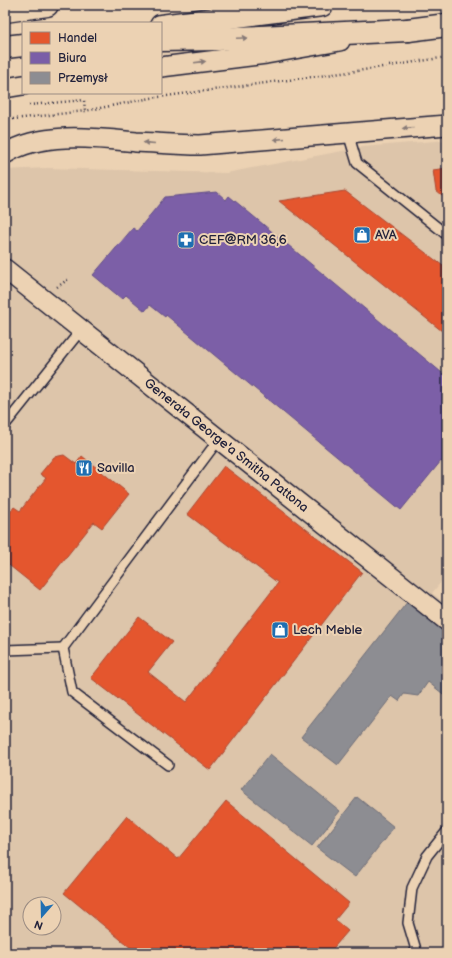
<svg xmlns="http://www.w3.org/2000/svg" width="452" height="958" font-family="'Balsamiq Sans',sans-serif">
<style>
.built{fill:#ddc5aa;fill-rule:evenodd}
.shops{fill:#e4572e;stroke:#aa4732}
.offices{fill:#7b5ea7;stroke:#604c87}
.industry{fill:#8d8d92;stroke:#6d6d78}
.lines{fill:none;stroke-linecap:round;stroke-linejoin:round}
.lane-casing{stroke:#22223b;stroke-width:12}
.street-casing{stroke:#22223b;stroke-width:22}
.secondary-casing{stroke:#22223b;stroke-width:25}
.highway-casing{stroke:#22223b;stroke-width:25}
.path{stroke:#22223b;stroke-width:2.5;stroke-dasharray:1 3;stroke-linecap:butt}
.lane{stroke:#ecd2b3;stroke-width:9}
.street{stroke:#ecd2b3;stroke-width:19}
.secondary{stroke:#ecd2b3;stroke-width:22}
.highway{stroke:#ecd2b3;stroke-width:22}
.oneway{fill:#877a77}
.labels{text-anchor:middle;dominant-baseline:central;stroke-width:4;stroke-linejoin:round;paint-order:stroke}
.poi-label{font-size:13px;fill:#22223b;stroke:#ecd2b3;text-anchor:start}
.street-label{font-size:13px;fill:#22223b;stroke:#ecd2b3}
</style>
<rect width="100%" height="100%" fill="#ecd2b3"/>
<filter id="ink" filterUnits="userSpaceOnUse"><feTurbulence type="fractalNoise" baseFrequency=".025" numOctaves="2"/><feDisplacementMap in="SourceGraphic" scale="8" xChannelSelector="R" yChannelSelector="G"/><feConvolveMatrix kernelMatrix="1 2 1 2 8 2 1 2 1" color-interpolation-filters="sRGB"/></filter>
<g filter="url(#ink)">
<path class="built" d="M 447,140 L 447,575 L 432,593 L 447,605 L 447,953 L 5,953 L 5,170 L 47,168 L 226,173 L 363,147 ZM 30,904 L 54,904 L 54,928 L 30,928 Z"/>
<g class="shops">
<path d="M 447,168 L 447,200 L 436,191 L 433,170 Z"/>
<path d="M 345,191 L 447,269 L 447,335 L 279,201 Z"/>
<path d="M 64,455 L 76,464 L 82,456 L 129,494 L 102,528 L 94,522 L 40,590 L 5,562 L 5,519 L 14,507 L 20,511 L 46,478 L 40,474 L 54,457 Z"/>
<path d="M 224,466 L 362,572 L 210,770 L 91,678 L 139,617 L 172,642 L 148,672 L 186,702 L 278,583 L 187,514 Z"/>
<path d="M 226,801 L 349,903 L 335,920 L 348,931 L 329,953 L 137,953 L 64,893 L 127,816 L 178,859 Z"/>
</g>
<path class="offices" d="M 217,192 L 226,200 L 229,196 L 447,377 L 447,467 L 441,461 L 401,510 L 166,315 L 165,317 L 150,305 L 145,311 L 126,295 L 122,299 L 93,275 L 133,228 L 137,231 L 165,197 Z"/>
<g class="industry">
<path d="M 408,601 L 445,630 L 442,634 L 447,637 L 447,697 L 428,682 L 418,696 L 404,694 L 399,701 L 392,696 L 338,765 L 301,737 Z"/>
<path d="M 270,754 L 340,811 L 312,846 L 241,790 Z"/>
<path d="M 357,797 L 394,827 L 355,877 L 317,848 Z"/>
</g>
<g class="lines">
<g class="lane-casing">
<g id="lane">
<path d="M 348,133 L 357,163 L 447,235"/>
<path d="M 5,425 L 81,330"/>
<path d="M 5,650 L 63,648"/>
<path d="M 168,765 L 72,692 L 63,648 L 219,439"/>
<path d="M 417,953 L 408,923 L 412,888 L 427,856 L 447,831"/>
</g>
</g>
<g class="street-casing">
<g id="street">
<path d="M 161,67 L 266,54 L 340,41"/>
<path d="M 5,88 L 23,85"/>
<path d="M 5,154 C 41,131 96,138 136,142 C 158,143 179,145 200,145 L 447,125"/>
<path id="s1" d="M 5,269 L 447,621"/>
</g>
</g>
<g class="secondary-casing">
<path id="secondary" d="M 408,30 L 447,25"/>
</g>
<g class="highway-casing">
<g id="highway">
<path d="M 5,11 L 47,5"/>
<path d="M 161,26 L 322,5"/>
<path d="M 161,40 L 218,39 L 408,30"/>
<path d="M 5,47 L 23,45"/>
</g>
</g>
<g class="path">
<path d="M 29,105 L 84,100 L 85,111"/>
<path d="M 5,120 L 85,111 L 151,98 L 357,71 L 447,57"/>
<path d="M 57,287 L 70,278"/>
</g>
<use href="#lane" class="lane"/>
<use href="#street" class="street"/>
<use href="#secondary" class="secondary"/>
<use href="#highway" class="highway"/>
</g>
<defs><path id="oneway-solid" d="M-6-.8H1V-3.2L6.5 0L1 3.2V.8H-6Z"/></defs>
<g class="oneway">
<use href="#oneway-solid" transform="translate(242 38) rotate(-3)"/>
<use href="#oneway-solid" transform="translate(200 62) rotate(-7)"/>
<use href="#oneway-solid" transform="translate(408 128) rotate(175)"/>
<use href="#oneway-solid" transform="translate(279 139) rotate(175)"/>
<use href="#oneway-solid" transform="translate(149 143) rotate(-175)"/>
</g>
</g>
<defs>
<g id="shop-square" transform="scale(0.9)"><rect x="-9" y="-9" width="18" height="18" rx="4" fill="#1f6fb2" stroke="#ecd2b3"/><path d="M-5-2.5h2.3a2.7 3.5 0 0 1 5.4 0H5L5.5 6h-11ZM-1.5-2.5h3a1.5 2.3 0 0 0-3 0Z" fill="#fff"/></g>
<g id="pharmacy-square" transform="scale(0.9)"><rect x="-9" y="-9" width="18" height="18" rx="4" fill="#1f6fb2" stroke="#ecd2b3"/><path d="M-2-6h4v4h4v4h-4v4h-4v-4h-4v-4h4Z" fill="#fff"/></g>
<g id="restaurant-square" transform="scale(0.9)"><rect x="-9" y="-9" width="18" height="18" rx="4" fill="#1f6fb2" stroke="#ecd2b3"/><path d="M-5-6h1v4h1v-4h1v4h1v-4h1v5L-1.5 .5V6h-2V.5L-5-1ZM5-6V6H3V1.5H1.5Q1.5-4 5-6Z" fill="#fff"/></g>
</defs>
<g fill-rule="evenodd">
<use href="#shop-square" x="362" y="235"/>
<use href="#pharmacy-square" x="186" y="240"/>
<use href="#restaurant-square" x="84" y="468"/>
<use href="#shop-square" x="280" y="630"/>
</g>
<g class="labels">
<g class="poi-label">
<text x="375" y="235">AVA</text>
<text x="199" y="240">CEF@RM 36,6</text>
<text x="97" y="468">Savilla</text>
<text x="293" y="630">Lech Meble</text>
</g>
<g class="street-label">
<text stroke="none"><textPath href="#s1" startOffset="283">Generała George'a Smitha Pattona</textPath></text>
</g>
</g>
<rect width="452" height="958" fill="none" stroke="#ecd2b3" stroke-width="20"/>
<rect x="10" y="10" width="432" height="938" fill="none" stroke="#22223b" stroke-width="1.5" filter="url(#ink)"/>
<rect x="22" y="22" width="140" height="72" fill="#ecd2b3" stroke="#9b8c83"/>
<rect x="30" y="32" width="20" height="12" fill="#e4572e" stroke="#9b8c83"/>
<text x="58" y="42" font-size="12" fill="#22223b">Handel</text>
<rect x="30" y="52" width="20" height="12" fill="#7b5ea7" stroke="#9b8c83"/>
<text x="58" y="62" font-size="12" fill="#22223b">Biura</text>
<rect x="30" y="72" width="20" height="12" fill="#8d8d92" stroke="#9b8c83"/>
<text x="58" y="82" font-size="12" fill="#22223b">Przemysł</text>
<g transform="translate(42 916) rotate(200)"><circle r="19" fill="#ecd2b3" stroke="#9b8c83"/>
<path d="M0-3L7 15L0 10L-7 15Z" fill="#1f6fb2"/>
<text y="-6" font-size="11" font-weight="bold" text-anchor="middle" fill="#22223b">N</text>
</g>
</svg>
